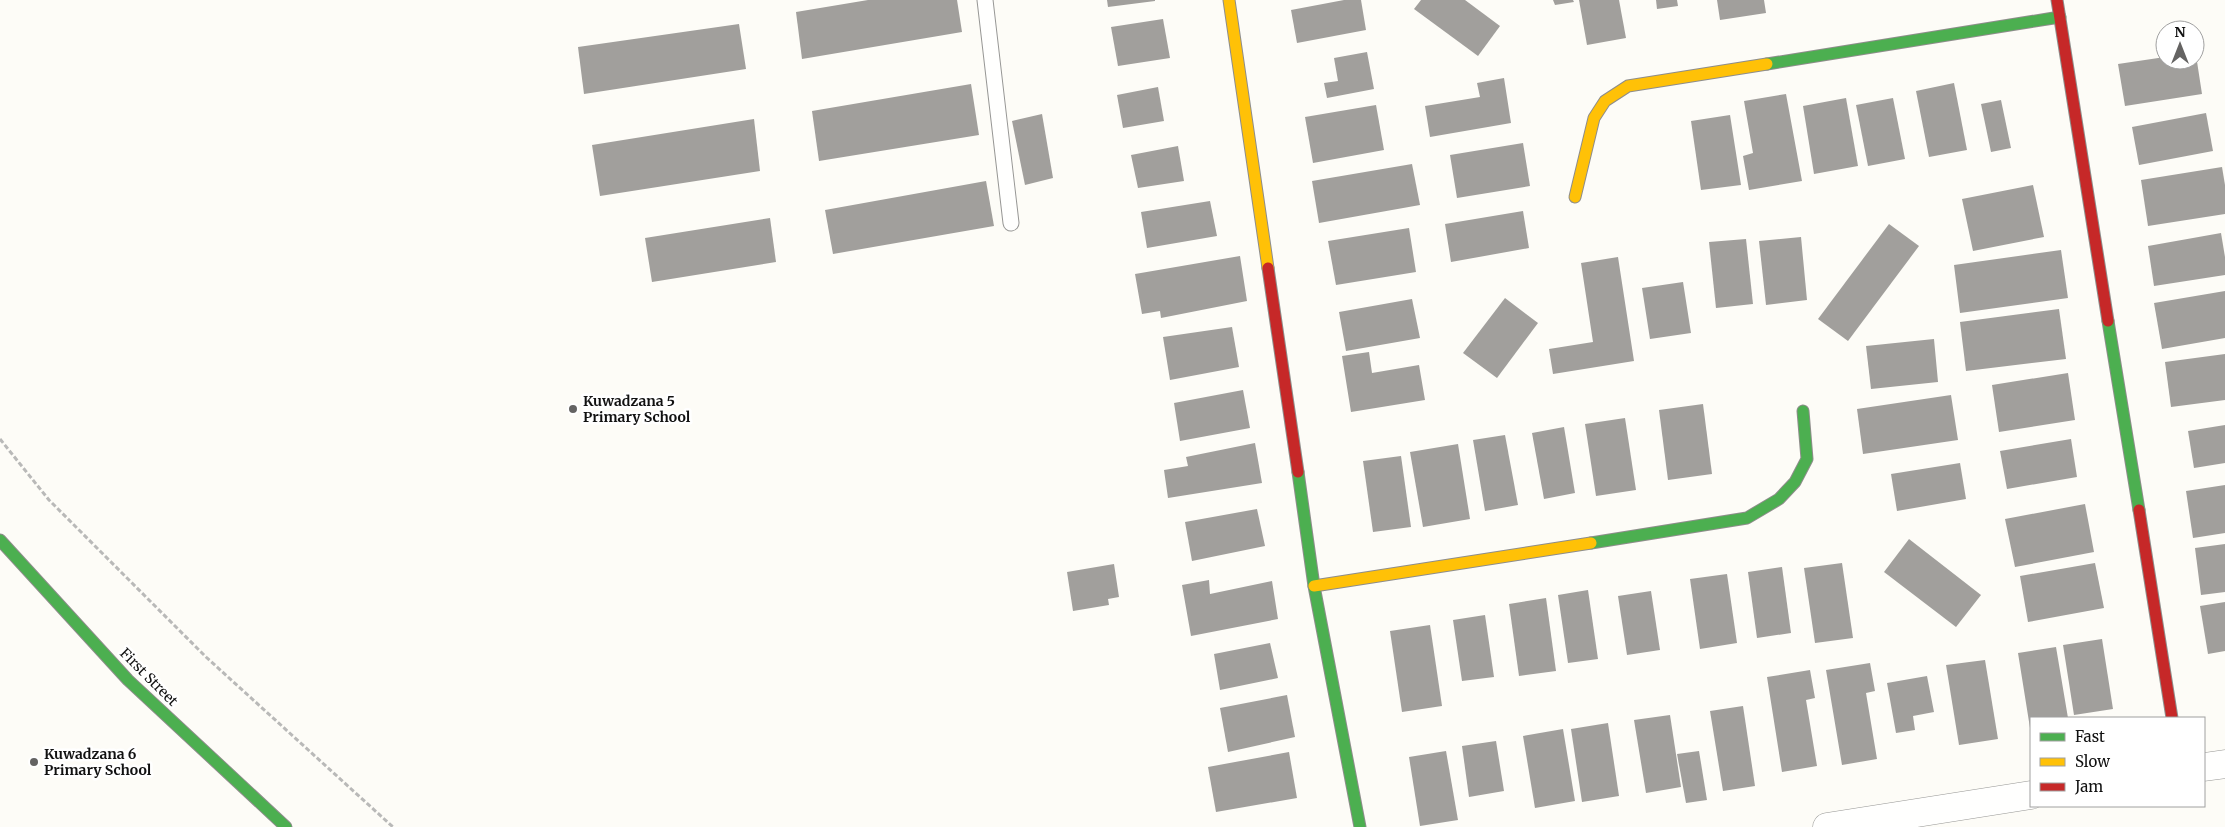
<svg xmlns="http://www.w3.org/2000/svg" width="2225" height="827" font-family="Merriweather,serif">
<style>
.building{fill:#a19f9c}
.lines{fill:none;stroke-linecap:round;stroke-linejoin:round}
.lane-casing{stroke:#979795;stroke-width:17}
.street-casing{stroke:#979795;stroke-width:29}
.fast-casing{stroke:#8e8d8b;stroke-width:13}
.slow-casing{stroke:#8e8d8b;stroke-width:13}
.jam-casing{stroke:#8e8d8b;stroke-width:13}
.path{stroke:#b9b9b8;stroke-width:3;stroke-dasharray:5 2.5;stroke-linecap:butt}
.lane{stroke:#fffffe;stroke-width:15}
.street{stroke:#fffffe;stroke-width:28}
.fast{stroke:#4caf50;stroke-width:11}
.slow{stroke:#ffc107;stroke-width:11}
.jam{stroke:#c62828;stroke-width:11}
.poi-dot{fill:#646362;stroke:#fff;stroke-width:2}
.labels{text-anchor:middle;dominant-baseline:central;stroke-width:5;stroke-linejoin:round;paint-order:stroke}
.poi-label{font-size:14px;font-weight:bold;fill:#111;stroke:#fff;text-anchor:start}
.street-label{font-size:14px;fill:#111;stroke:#fff}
</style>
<rect width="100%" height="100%" fill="#fdfcf7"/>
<g class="building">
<path d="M 868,0 L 957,0 L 962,32 L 802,59 L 796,12 Z"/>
<path d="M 1107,0 L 1155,0 L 1155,1 L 1108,7 Z"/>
<path d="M 1344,0 L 1361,0 L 1366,30 L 1297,43 L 1291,10 Z"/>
<path d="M 1421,0 L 1465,0 L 1500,26 L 1478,56 L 1414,9 Z"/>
<path d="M 1553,0 L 1573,0 L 1574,2 L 1555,5 Z"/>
<path d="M 1579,0 L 1619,0 L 1626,38 L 1587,45 Z"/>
<path d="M 1656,0 L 1677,0 L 1678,6 L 1657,9 Z"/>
<path d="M 1717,0 L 1764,0 L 1766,13 L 1720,20 Z"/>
<path d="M 1163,19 L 1170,58 L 1118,66 L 1111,27 Z"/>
<path d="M 739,24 L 746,69 L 584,94 L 578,47 Z"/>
<path d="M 1367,52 L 1374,89 L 1327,98 L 1324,83 L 1338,81 L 1334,58 Z"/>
<path d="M 2196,55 L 2202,94 L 2125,106 L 2118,64 L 2165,57 L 2165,60 L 2195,60 Z"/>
<path d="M 1504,78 L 1511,123 L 1430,137 L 1425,106 L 1480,97 L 1477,83 Z"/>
<path d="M 1954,83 L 1967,150 L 1929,157 L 1916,91 Z"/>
<path d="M 971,84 L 979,135 L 819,161 L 812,111 Z"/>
<path d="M 1158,87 L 1164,121 L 1123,128 L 1117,95 Z"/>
<path d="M 1786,94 L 1802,181 L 1749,190 L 1743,156 L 1753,153 L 1744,101 Z"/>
<path d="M 1846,98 L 1858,166 L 1814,174 L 1803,106 Z"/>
<path d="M 1893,98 L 1905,159 L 1868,166 L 1856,105 Z"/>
<path d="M 2001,100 L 2011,148 L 1991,152 L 1981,104 Z"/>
<path d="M 1376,105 L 1384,150 L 1313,163 L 1305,117 Z"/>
<path d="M 2206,113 L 2213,151 L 2139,165 L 2132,127 Z"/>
<path d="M 1042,114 L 1053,178 L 1025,185 L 1012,121 Z"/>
<path d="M 1730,115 L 1741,185 L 1701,190 L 1691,121 Z"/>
<path d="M 754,119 L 760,171 L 600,196 L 592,145 Z"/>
<path d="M 1523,143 L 1530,186 L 1457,198 L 1450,155 Z"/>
<path d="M 1178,146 L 1184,181 L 1138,188 L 1131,155 Z"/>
<path d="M 1412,164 L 1420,205 L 1319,223 L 1312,181 Z"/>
<path d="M 2222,167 L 2225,185 L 2225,214 L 2148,226 L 2141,180 Z"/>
<path d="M 986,181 L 994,226 L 833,254 L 825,210 Z"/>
<path d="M 2033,185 L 2044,237 L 1973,251 L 1962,199 Z"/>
<path d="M 1210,201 L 1217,236 L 1147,248 L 1141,212 Z"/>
<path d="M 1523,211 L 1529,248 L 1451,262 L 1445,224 Z"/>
<path d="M 770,218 L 776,262 L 652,282 L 645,238 Z"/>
<path d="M 1889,224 L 1919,246 L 1848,341 L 1818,319 Z"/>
<path d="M 1409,228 L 1416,272 L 1336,285 L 1328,241 Z"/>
<path d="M 2221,233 L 2225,257 L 2225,275 L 2154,286 L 2148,246 Z"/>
<path d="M 1801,237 L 1807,300 L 1766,305 L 1759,241 Z"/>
<path d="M 1746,239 L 1753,304 L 1716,308 L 1709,242 Z"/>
<path d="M 2061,250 L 2068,298 L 1960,313 L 1954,265 Z"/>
<path d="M 1240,256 L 1247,301 L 1161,318 L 1160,311 L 1142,314 L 1135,274 Z"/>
<path d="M 1618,257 L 1634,361 L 1553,374 L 1549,349 L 1593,342 L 1581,263 Z"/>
<path d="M 1683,282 L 1691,333 L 1650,339 L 1642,288 Z"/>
<path d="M 2225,291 L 2225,338 L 2162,349 L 2154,303 Z"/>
<path d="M 1505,298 L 1538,323 L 1497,378 L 1463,353 Z"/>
<path d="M 1412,299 L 1420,338 L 1346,351 L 1339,312 Z"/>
<path d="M 2059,309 L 2066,359 L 1966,371 L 1960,322 Z"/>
<path d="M 1232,327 L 1239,367 L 1170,380 L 1163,337 Z"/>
<path d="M 1934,339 L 1938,382 L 1871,389 L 1866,346 Z"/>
<path d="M 1369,352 L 1372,373 L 1419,365 L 1425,400 L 1351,412 L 1342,356 Z"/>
<path d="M 2225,354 L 2225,400 L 2171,407 L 2165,362 Z"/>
<path d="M 2068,373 L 2075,420 L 1999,432 L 1992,385 Z"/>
<path d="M 1243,390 L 1250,428 L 1180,441 L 1174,403 Z"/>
<path d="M 1951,395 L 1958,440 L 1863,454 L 1857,409 Z"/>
<path d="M 1703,404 L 1712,474 L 1668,480 L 1659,410 Z"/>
<path d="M 1625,418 L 1636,490 L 1596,496 L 1585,424 Z"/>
<path d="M 2225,425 L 2225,463 L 2194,468 L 2188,431 Z"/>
<path d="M 1564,427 L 1575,493 L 1544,499 L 1532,433 Z"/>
<path d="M 1505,435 L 1518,505 L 1485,511 L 1473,440 Z"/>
<path d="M 2071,439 L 2077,477 L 2007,489 L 2000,451 Z"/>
<path d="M 1255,443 L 1262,483 L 1168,498 L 1164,470 L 1188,466 L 1186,457 Z"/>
<path d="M 1458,444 L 1470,519 L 1423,527 L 1410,452 Z"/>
<path d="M 1401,456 L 1411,527 L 1373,532 L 1363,461 Z"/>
<path d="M 1960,463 L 1966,499 L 1897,511 L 1891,474 Z"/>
<path d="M 2225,485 L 2225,533 L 2193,538 L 2186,491 Z"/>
<path d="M 2085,504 L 2094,552 L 2015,567 L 2005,519 Z"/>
<path d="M 1257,509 L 1265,546 L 1192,561 L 1185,522 Z"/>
<path d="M 1909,539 L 1981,595 L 1956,627 L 1884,572 Z"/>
<path d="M 2225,544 L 2225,592 L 2201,595 L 2195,548 Z"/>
<path d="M 1842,563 L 1853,638 L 1815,643 L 1804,568 Z"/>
<path d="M 2095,563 L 2104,608 L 2028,622 L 2020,576 Z"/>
<path d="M 1114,564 L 1119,597 L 1108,599 L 1109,605 L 1073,611 L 1067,572 Z"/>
<path d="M 1782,567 L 1791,633 L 1757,638 L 1748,572 Z"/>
<path d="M 1727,574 L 1737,643 L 1700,649 L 1690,579 Z"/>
<path d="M 1209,580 L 1210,594 L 1272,581 L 1278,619 L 1191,636 L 1182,585 Z"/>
<path d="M 1588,590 L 1598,659 L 1568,663 L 1558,595 Z"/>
<path d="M 1651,591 L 1660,650 L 1627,655 L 1618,596 Z"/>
<path d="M 1546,598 L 1556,671 L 1519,676 L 1509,604 Z"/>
<path d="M 2225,602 L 2225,651 L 2208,654 L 2200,606 Z"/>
<path d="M 1485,615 L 1494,677 L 1462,681 L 1453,620 Z"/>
<path d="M 1430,625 L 1442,706 L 1402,712 L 1390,631 Z"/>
<path d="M 2102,639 L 2113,709 L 2074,715 L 2063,645 Z"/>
<path d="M 1270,643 L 1278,678 L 1220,690 L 1214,654 Z"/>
<path d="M 2056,647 L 2068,718 L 2031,718 L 2030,728 L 2018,653 Z"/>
<path d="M 1985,660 L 1998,739 L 1959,745 L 1946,665 Z"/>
<path d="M 1870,663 L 1875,691 L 1866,693 L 1877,759 L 1842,765 L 1826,670 Z"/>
<path d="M 1810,670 L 1815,698 L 1806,700 L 1817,766 L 1782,772 L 1767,677 Z"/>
<path d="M 1927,676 L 1934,712 L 1913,716 L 1915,730 L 1896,733 L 1887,683 Z"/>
<path d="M 1287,695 L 1295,737 L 1228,752 L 1220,708 Z"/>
<path d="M 1743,706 L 1755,786 L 1723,791 L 1710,711 Z"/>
<path d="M 1670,715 L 1681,787 L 1646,793 L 1634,720 Z"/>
<path d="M 1608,723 L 1619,796 L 1582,802 L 1571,729 Z"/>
<path d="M 1563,729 L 1575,801 L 1535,808 L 1523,736 Z"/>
<path d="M 1496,741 L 1504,791 L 1469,797 L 1462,746 Z"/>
<path d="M 1446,751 L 1458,820 L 1420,826 L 1409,757 Z"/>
<path d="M 1699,751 L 1707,800 L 1686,803 L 1677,754 Z"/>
<path d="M 1289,752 L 1297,798 L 1216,812 L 1208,767 Z"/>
</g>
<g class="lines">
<g class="lane-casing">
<path id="lane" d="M 985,0 L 1011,223"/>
</g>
<g class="street-casing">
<g id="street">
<path d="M 2204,767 L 2225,764"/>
<path d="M 1827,827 L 2031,795"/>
</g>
</g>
<g class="fast-casing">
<g id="fast">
<path d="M 1767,64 L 2060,17"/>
<path d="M 2108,321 L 2139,510"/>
<path d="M 1298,472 L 1314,586 L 1360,827"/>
<path d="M 0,540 L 128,680 L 286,827"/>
<path d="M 1591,543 L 1747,518 L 1779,499 L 1795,482 L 1807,459 L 1803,411"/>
</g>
</g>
<g class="slow-casing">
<g id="slow">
<path d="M 1229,0 L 1268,268"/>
<path d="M 1575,197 L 1594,118 L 1605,101 L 1628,86 L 1767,64"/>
<path d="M 1314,586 L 1591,543"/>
</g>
</g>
<g class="jam-casing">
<g id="jam">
<path d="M 2057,0 L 2108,321"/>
<path d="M 1268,268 L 1298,472"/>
<path d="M 2139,510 L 2172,718"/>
</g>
</g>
<path class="path" d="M 0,439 L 49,500 L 206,657 L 393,827"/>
<use href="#lane" class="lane"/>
<use href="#street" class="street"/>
<use href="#fast" class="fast"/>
<use href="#slow" class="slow"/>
<use href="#jam" class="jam"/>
</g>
<g class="poi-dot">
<circle cx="573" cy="409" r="5"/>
<circle cx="34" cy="762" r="5"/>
</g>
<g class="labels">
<g class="poi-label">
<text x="583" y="401">Kuwadzana 5<tspan x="583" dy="16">Primary School</tspan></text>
<text x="44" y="754">Kuwadzana 6<tspan x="44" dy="16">Primary School</tspan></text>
</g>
<g class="street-label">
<text transform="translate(149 677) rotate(45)">First Street</text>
</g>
</g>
<rect x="2030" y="717" width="175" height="90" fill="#ffffff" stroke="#a0a0a0"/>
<rect x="2040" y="733" width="25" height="8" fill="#4caf50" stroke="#a0a0a0"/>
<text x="2075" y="742" font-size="15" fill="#111111">Fast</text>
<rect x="2040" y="758" width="25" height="8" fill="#ffc107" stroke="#a0a0a0"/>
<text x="2075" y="767" font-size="15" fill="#111111">Slow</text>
<rect x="2040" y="783" width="25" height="8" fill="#c62828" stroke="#a0a0a0"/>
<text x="2075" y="792" font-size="15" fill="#111111">Jam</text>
<g transform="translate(2180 45)"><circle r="24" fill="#ffffff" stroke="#a0a0a0"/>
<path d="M0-4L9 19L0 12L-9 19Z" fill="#646362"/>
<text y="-8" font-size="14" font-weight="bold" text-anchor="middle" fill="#111111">N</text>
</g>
</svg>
